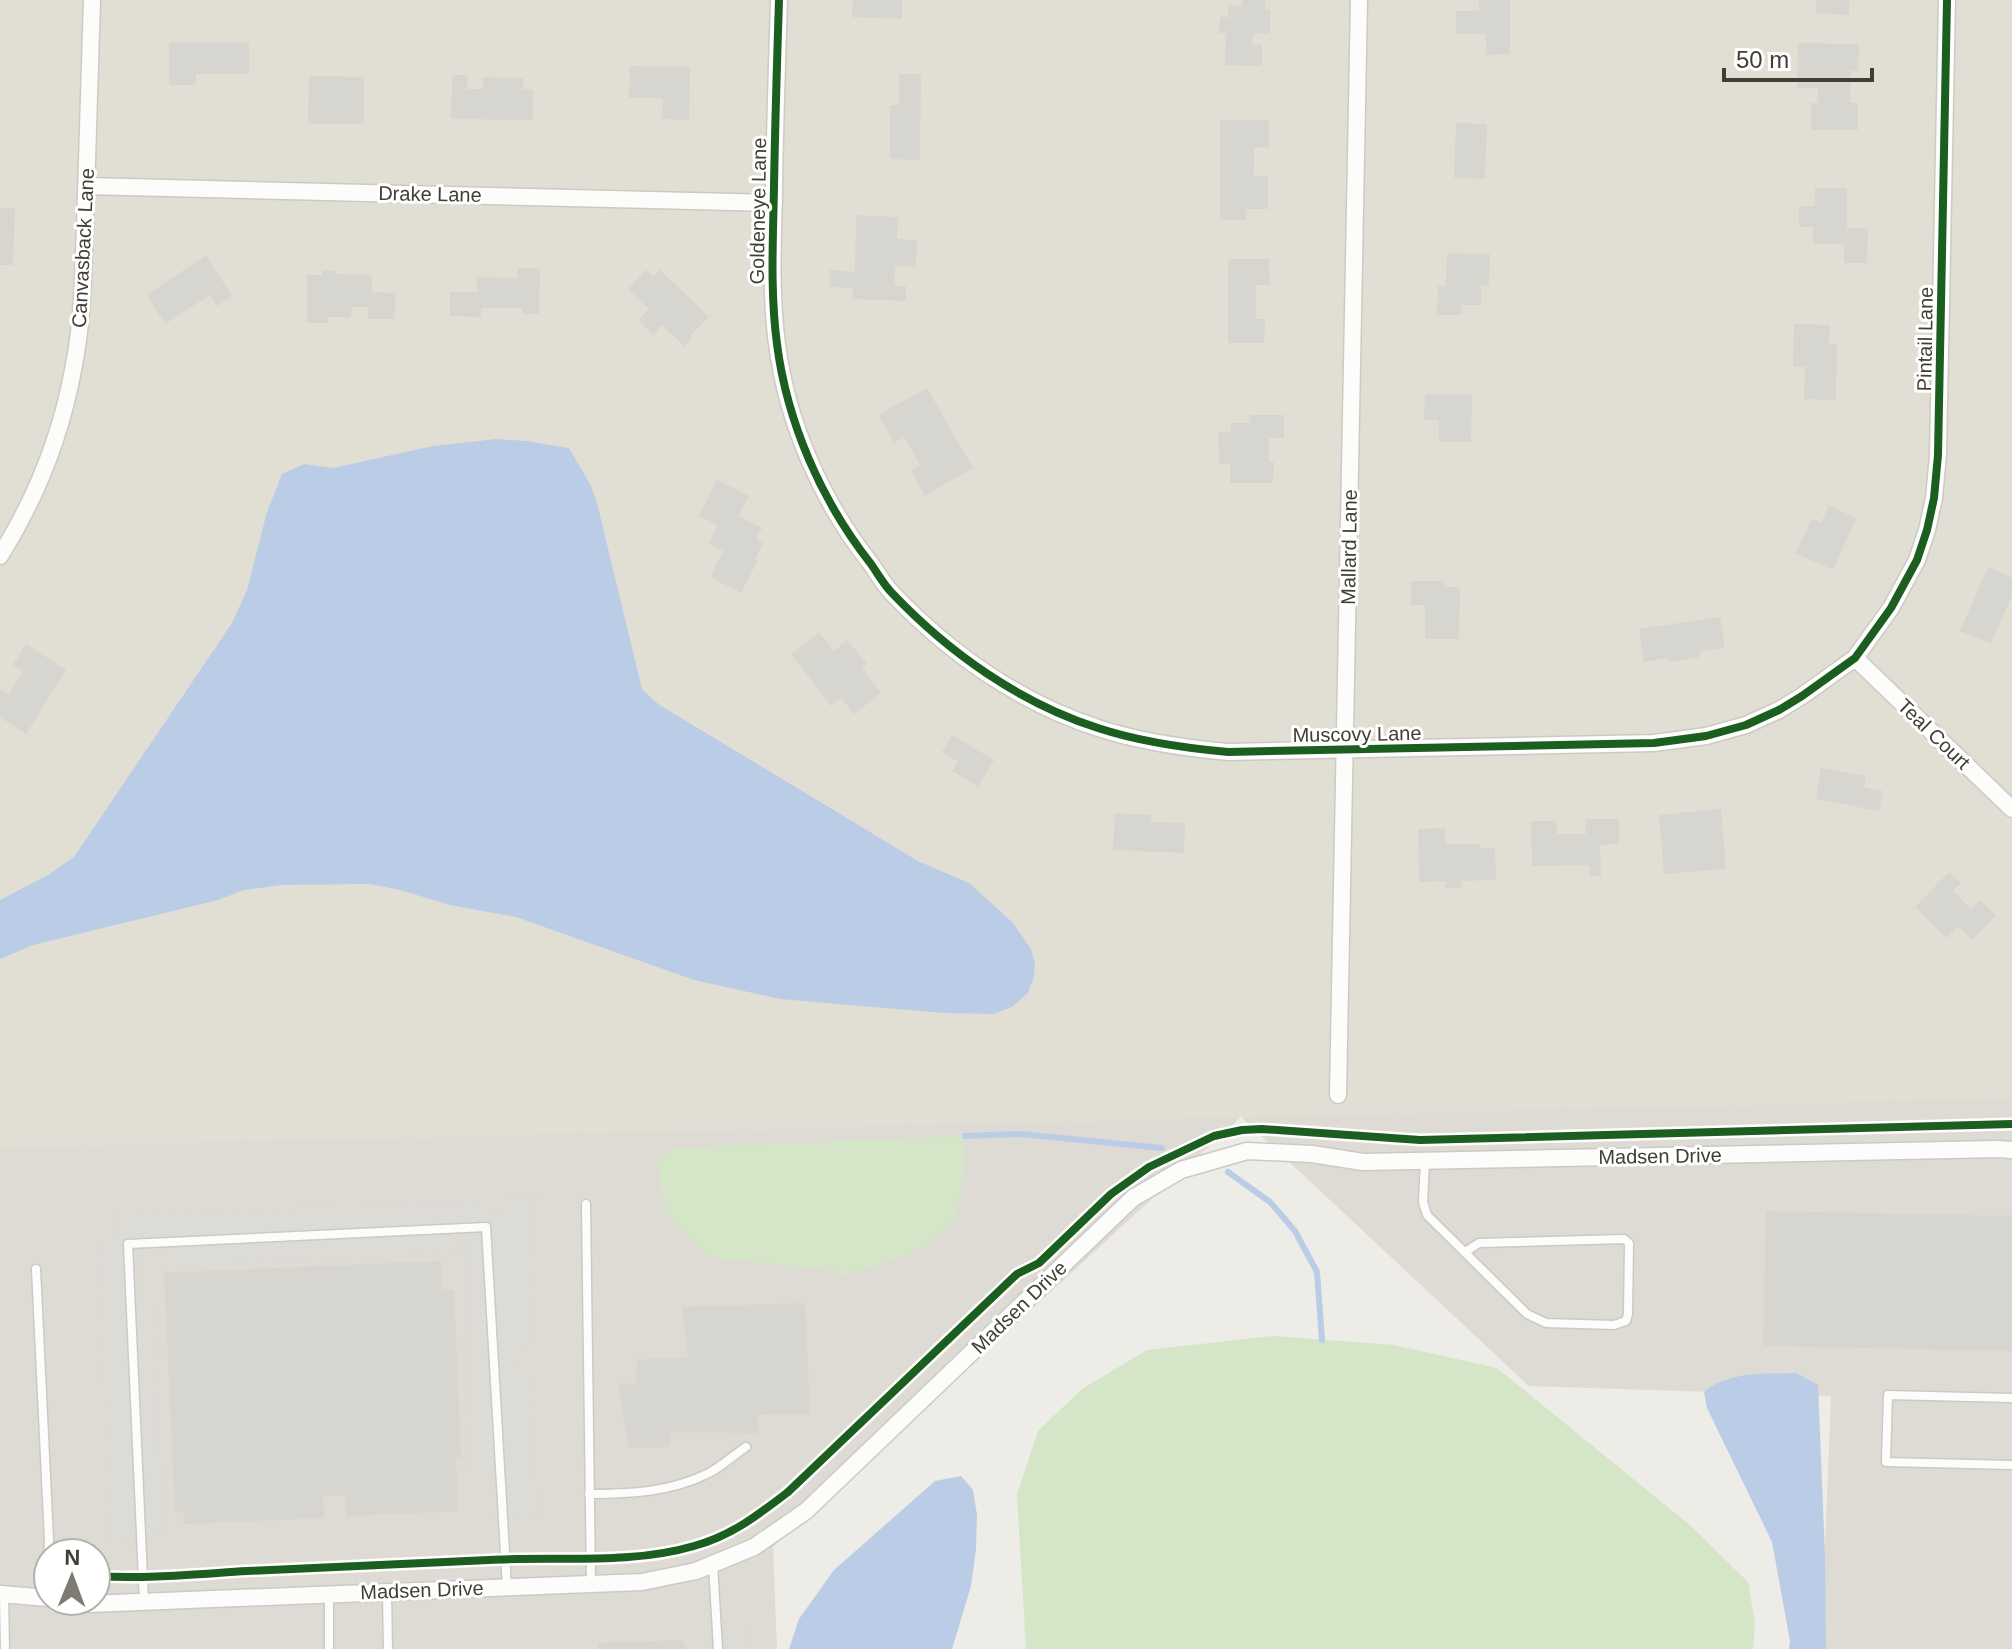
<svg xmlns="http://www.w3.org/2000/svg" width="2012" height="1649" font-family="Arial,sans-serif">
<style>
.residential{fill:#e1dfd4}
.industrial{fill:#dddbd4;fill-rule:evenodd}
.green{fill:#d5e5c8}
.parking{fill:#dcdbd6}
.water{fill:#bbcce7}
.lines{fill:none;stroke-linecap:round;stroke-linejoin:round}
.stream{stroke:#bbcce7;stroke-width:6}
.building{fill:#d6d5cf}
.lane-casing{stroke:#cbcac4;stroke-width:11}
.street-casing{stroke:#cbcac4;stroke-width:19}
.lane{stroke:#fcfcfb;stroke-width:8}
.street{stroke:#fcfcfb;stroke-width:16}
.cycleway-casing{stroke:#fff;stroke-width:13}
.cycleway{stroke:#1b5e20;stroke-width:8}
.labels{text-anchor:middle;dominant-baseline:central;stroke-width:6;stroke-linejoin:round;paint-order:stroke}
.street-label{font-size:20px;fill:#413e34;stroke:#fff}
</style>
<rect width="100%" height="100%" fill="#edece6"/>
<path class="residential" d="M 0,0 L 2012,0 L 2012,1098 L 0,1147 Z"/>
<path class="industrial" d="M 2012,1098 L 2012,1649 L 1821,1649 L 1831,1396 L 1529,1386 L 1241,1117 L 773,1547 L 777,1649 L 0,1649 L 0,1147 ZM 48,1553 L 96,1553 L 96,1601 L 48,1601 Z"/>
<g class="green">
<path d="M 965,1136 L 963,1147 L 962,1194 L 950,1227 L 914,1253 L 841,1276 L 830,1270 L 708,1257 L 666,1213 L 657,1161 L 674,1148 Z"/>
<path d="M 1273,1336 L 1394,1345 L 1497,1368 L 1691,1526 L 1748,1582 L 1755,1623 L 1753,1649 L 1026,1649 L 1017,1495 L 1038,1431 L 1082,1389 L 1147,1350 Z"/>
</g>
<g class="parking">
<path d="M 537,1193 L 532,1224 L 536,1334 L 525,1350 L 516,1358 L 514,1366 L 516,1375 L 532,1375 L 537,1518 L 490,1520 L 489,1472 L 472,1472 L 465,1240 L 456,1239 L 457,1254 L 167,1267 L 166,1253 L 157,1250 L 145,1252 L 140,1256 L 136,1267 L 138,1299 L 141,1302 L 153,1302 L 163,1534 L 110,1537 L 98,1238 L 114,1238 L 116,1236 L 117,1215 L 483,1200 L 485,1214 L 492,1216 L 504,1213 L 504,1195 Z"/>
<path d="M 745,1621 L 746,1649 L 709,1649 L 708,1622 Z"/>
</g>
<g class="water">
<path d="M 496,439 L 527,441 L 569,448 L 591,486 L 597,503 L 642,689 L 658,704 L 918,861 L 969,883 L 1013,923 L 1031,949 L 1035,963 L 1034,976 L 1028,993 L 1012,1007 L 993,1014 L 943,1013 L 780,999 L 694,980 L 516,917 L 450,905 L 400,890 L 370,884 L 281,885 L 244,890 L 218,900 L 33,945 L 0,959 L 0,900 L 48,875 L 74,857 L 232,623 L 247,590 L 267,512 L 282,474 L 304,464 L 333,468 L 433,446 Z"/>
<path d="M 1796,1373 L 1818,1385 L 1825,1555 L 1826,1649 L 1789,1649 L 1790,1641 L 1772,1542 L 1707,1408 L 1704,1392 C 1729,1371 1765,1374 1796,1373 Z"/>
<path d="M 961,1476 L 973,1490 L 977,1515 L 976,1549 L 971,1586 L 952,1649 L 789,1649 L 799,1619 L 834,1570 L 935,1481 Z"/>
</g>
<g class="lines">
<g class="stream">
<path d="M 965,1136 L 1021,1134 L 1162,1148"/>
<path d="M 1228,1172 L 1270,1202 L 1295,1231 L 1317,1272 L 1322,1340"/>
</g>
</g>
<g class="building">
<path d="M 853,0 L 902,0 L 902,19 L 852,17 Z"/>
<path d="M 1242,0 L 1265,0 L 1265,9 L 1270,9 L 1270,34 L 1253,33 L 1252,44 L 1262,45 L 1262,66 L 1225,65 L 1226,33 L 1219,33 L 1220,17 L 1228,17 L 1228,5 L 1242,6 Z"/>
<path d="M 1479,0 L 1510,0 L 1510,54 L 1486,55 L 1486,34 L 1456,34 L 1456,11 L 1479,11 Z"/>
<path d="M 1816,0 L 1849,0 L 1849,15 L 1816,13 Z"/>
<path d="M 169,42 L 249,43 L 249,74 L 196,74 L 196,85 L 169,85 Z"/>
<path d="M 1798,43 L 1859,44 L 1858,71 L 1851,71 L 1850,103 L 1858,103 L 1858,130 L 1811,130 L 1811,103 L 1818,103 L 1818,88 L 1797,88 Z"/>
<path d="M 630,66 L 690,67 L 689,120 L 662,119 L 663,98 L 629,98 Z"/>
<path d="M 899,74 L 921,74 L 920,160 L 890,159 L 890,105 L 899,105 Z"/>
<path d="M 452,75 L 468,75 L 467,89 L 483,89 L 483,77 L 523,78 L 523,89 L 533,89 L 533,120 L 451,119 Z"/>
<path d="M 309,76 L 364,77 L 364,124 L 308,124 Z"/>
<path d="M 1220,120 L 1269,120 L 1269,148 L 1254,147 L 1254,176 L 1268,175 L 1268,209 L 1246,209 L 1246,220 L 1220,220 Z"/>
<path d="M 1456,123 L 1487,124 L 1485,179 L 1454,178 Z"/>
<path d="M 1815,188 L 1847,188 L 1847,228 L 1868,228 L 1867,263 L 1844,263 L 1844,244 L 1813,244 L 1813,227 L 1799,227 L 1799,206 L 1815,206 Z"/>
<path d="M 0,208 L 15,208 L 13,265 L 0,265 Z"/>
<path d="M 856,215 L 898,217 L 897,239 L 917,240 L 916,267 L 895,266 L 894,286 L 906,286 L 906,301 L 853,299 L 853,288 L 829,287 L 830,270 L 855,272 Z"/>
<path d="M 1447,253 L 1490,254 L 1489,286 L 1481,285 L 1481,305 L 1461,305 L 1461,315 L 1437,315 L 1438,286 L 1446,286 Z"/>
<path d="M 206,255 L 232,296 L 217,306 L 210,295 L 165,324 L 147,295 Z"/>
<path d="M 1228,259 L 1269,259 L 1270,285 L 1256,285 L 1256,319 L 1265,319 L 1264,343 L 1228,343 Z"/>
<path d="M 518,268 L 540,268 L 539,314 L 522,314 L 522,308 L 481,308 L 481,317 L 450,316 L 450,292 L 477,292 L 477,277 L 518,278 Z"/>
<path d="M 322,270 L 336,271 L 336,274 L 372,275 L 372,292 L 395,293 L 395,319 L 368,319 L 368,307 L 352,307 L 351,317 L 328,317 L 328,323 L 307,323 L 307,275 L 322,275 Z"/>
<path d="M 646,270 L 653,276 L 660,270 L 709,317 L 690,336 L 692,338 L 684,346 L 662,325 L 653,335 L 638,320 L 649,309 L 628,289 Z"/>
<path d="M 1794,324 L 1830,325 L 1829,344 L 1837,345 L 1836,400 L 1804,399 L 1805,367 L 1793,367 Z"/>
<path d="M 927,388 L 973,468 L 925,496 L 911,470 L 920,465 L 904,437 L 894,443 L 878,415 Z"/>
<path d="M 1425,394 L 1472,395 L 1471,442 L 1439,442 L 1439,420 L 1424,420 Z"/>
<path d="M 1250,415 L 1284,415 L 1284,438 L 1269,438 L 1269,462 L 1274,462 L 1273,483 L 1230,483 L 1230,464 L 1219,464 L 1218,432 L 1231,432 L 1231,423 L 1250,423 Z"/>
<path d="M 717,480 L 749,496 L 738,516 L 762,528 L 756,539 L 763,543 L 755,559 L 758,560 L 741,593 L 710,577 L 723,551 L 709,544 L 718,525 L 699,516 Z"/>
<path d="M 1829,505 L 1856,518 L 1833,570 L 1795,553 L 1812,519 L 1821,523 Z"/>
<path d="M 1988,567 L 2012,578 L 2012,595 L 1991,644 L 1960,631 Z"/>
<path d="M 1411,581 L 1444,581 L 1444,587 L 1460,587 L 1459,639 L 1425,639 L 1425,605 L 1411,605 Z"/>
<path d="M 1720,617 L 1725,648 L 1699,652 L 1700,657 L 1668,662 L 1667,658 L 1644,662 L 1639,629 Z"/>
<path d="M 819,632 L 834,651 L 847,640 L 867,664 L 862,668 L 881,693 L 854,714 L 841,698 L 831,706 L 791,654 Z"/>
<path d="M 26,644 L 66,670 L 26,734 L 0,717 L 0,689 L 9,694 L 23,672 L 13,665 Z"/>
<path d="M 952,735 L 994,760 L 978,787 L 952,771 L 958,762 L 942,752 Z"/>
<path d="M 1821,768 L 1866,776 L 1864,787 L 1883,791 L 1879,811 L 1816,799 Z"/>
<path d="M 1721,809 L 1726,869 L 1664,874 L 1659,815 Z"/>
<path d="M 1115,813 L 1151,815 L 1150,822 L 1185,823 L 1184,853 L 1113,850 Z"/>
<path d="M 1585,819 L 1619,819 L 1619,844 L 1600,845 L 1601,876 L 1589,876 L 1589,865 L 1532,866 L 1531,821 L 1556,821 L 1557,834 L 1586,834 Z"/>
<path d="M 1445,828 L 1445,844 L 1480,844 L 1481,848 L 1495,848 L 1496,880 L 1461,881 L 1461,888 L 1445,888 L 1446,881 L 1419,882 L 1418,829 Z"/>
<path d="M 1949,872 L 1961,883 L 1953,891 L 1971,909 L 1980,900 L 1996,915 L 1972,940 L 1958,926 L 1947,938 L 1915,907 Z"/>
<path d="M 1766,1211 L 2012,1216 L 2012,1351 L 1763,1346 Z"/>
<path d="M 441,1261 L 442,1291 L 454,1290 L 461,1457 L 456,1458 L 458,1511 L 346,1516 L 345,1496 L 323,1496 L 324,1518 L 184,1524 L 183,1511 L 175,1512 L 164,1273 Z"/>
<path d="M 805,1303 L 810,1414 L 757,1415 L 759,1433 L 671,1432 L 669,1447 L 629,1448 L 618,1383 L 636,1385 L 637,1360 L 688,1357 L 682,1307 Z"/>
<path d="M 683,1640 L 683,1646 L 687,1646 L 687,1649 L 598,1649 L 597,1643 Z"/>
</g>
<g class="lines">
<g class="lane-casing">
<g id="lane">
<path d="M 1425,1161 L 1423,1202 L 1427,1215 L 1527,1314 L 1546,1323 L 1614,1325 L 1626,1321 L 1628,1314 L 1629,1243 L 1624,1239 L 1479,1243 L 1465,1252"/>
<path d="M 586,1204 L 591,1584"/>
<path d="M 36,1269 L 49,1540 L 45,1598"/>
<path d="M 2012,1398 L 1888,1395 L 1886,1462 L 2012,1465"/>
<path d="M 589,1494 C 631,1494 671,1492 709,1473 C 722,1466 734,1455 746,1447"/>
<path d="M 713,1565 L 718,1649"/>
<path d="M 387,1593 L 388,1649"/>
<path d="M 4,1595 L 5,1649"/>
<path d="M 144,1601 L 128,1244 L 486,1227 L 507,1587"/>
<path d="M 329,1649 L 329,1595"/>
</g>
</g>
<g class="street-casing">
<g id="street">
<path d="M 779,0 C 777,62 775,125 774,187 C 773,240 770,292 777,344 C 787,423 822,502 871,564 C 878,574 884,585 892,593 C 949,653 1020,703 1098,728 C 1140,742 1184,748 1228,752 L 1654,743 L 1706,736 L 1746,725 L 1779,710 L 1802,696 L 1855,658 L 1891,608 L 1917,560 L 1927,530 L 1934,498 L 1938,455 L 1947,0"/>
<path d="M 87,186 L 774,203"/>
<path d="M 0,556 C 35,500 61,435 73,370 C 83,322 83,274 85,225 C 88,150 90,75 92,0"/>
<path d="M 1855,658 L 2012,809"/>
<path d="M 1338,1095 L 1359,0"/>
<path d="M 0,1594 L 48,1598"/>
<path d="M 71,1601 L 89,1604 L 642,1582 L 696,1571 L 754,1547 L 806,1511 L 1133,1198 L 1181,1170 L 1247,1151 L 1312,1154 L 1363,1162 L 1997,1149 L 2012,1150"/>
</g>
</g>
<use href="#lane" class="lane"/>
<use href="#street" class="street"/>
<g class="cycleway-casing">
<g id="cycleway">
<path d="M 779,0 C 777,62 775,125 774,187 C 773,240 770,292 777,344 C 787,423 822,502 871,564 C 878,574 884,585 892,593 C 949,653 1020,703 1098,728 C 1140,742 1184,748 1228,752 L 1654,743 L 1706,736 L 1746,725 L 1779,710 L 1802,696 L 1855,658 L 1891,608 L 1917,560 L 1927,530 L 1934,498 L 1938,455 L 1947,0"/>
<path d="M 96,1576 C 146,1579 197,1574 247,1571 C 328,1567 409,1564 489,1560 C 556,1556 630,1565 694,1546 C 731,1536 758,1515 788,1492 L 1017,1274 L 1039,1263 L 1111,1194 L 1149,1167 L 1214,1136 L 1242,1130 L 1262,1129 L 1420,1140 L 2012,1124"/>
</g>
</g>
<use href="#cycleway" class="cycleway"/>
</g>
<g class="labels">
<g class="street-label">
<text transform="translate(430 194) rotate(1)">Drake Lane</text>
<text transform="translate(758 211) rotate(-89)">Goldeneye Lane</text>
<text transform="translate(83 248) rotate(-87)">Canvasback Lane</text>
<text transform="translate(1925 339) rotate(-89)">Pintail Lane</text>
<text transform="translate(1349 547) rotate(-89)">Mallard Lane</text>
<text transform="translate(1357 734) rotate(-1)">Muscovy Lane</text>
<text transform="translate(1934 734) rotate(44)">Teal Court</text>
<text transform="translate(1660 1156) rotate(-1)">Madsen Drive</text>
<text transform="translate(1019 1307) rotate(-44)">Madsen Drive</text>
<text transform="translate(422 1590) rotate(-2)">Madsen Drive</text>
</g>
</g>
<g transform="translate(72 1577) rotate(1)"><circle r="38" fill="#ffffff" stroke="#b3b2ae" stroke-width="2"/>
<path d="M0-6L14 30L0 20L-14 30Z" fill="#7d7b72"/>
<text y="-12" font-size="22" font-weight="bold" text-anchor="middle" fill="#413e34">N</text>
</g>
<path d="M1724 68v12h148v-12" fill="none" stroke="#413e34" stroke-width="4"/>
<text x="1736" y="68" font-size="24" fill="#413e34" stroke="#ffffff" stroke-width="6" paint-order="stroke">50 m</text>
</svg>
